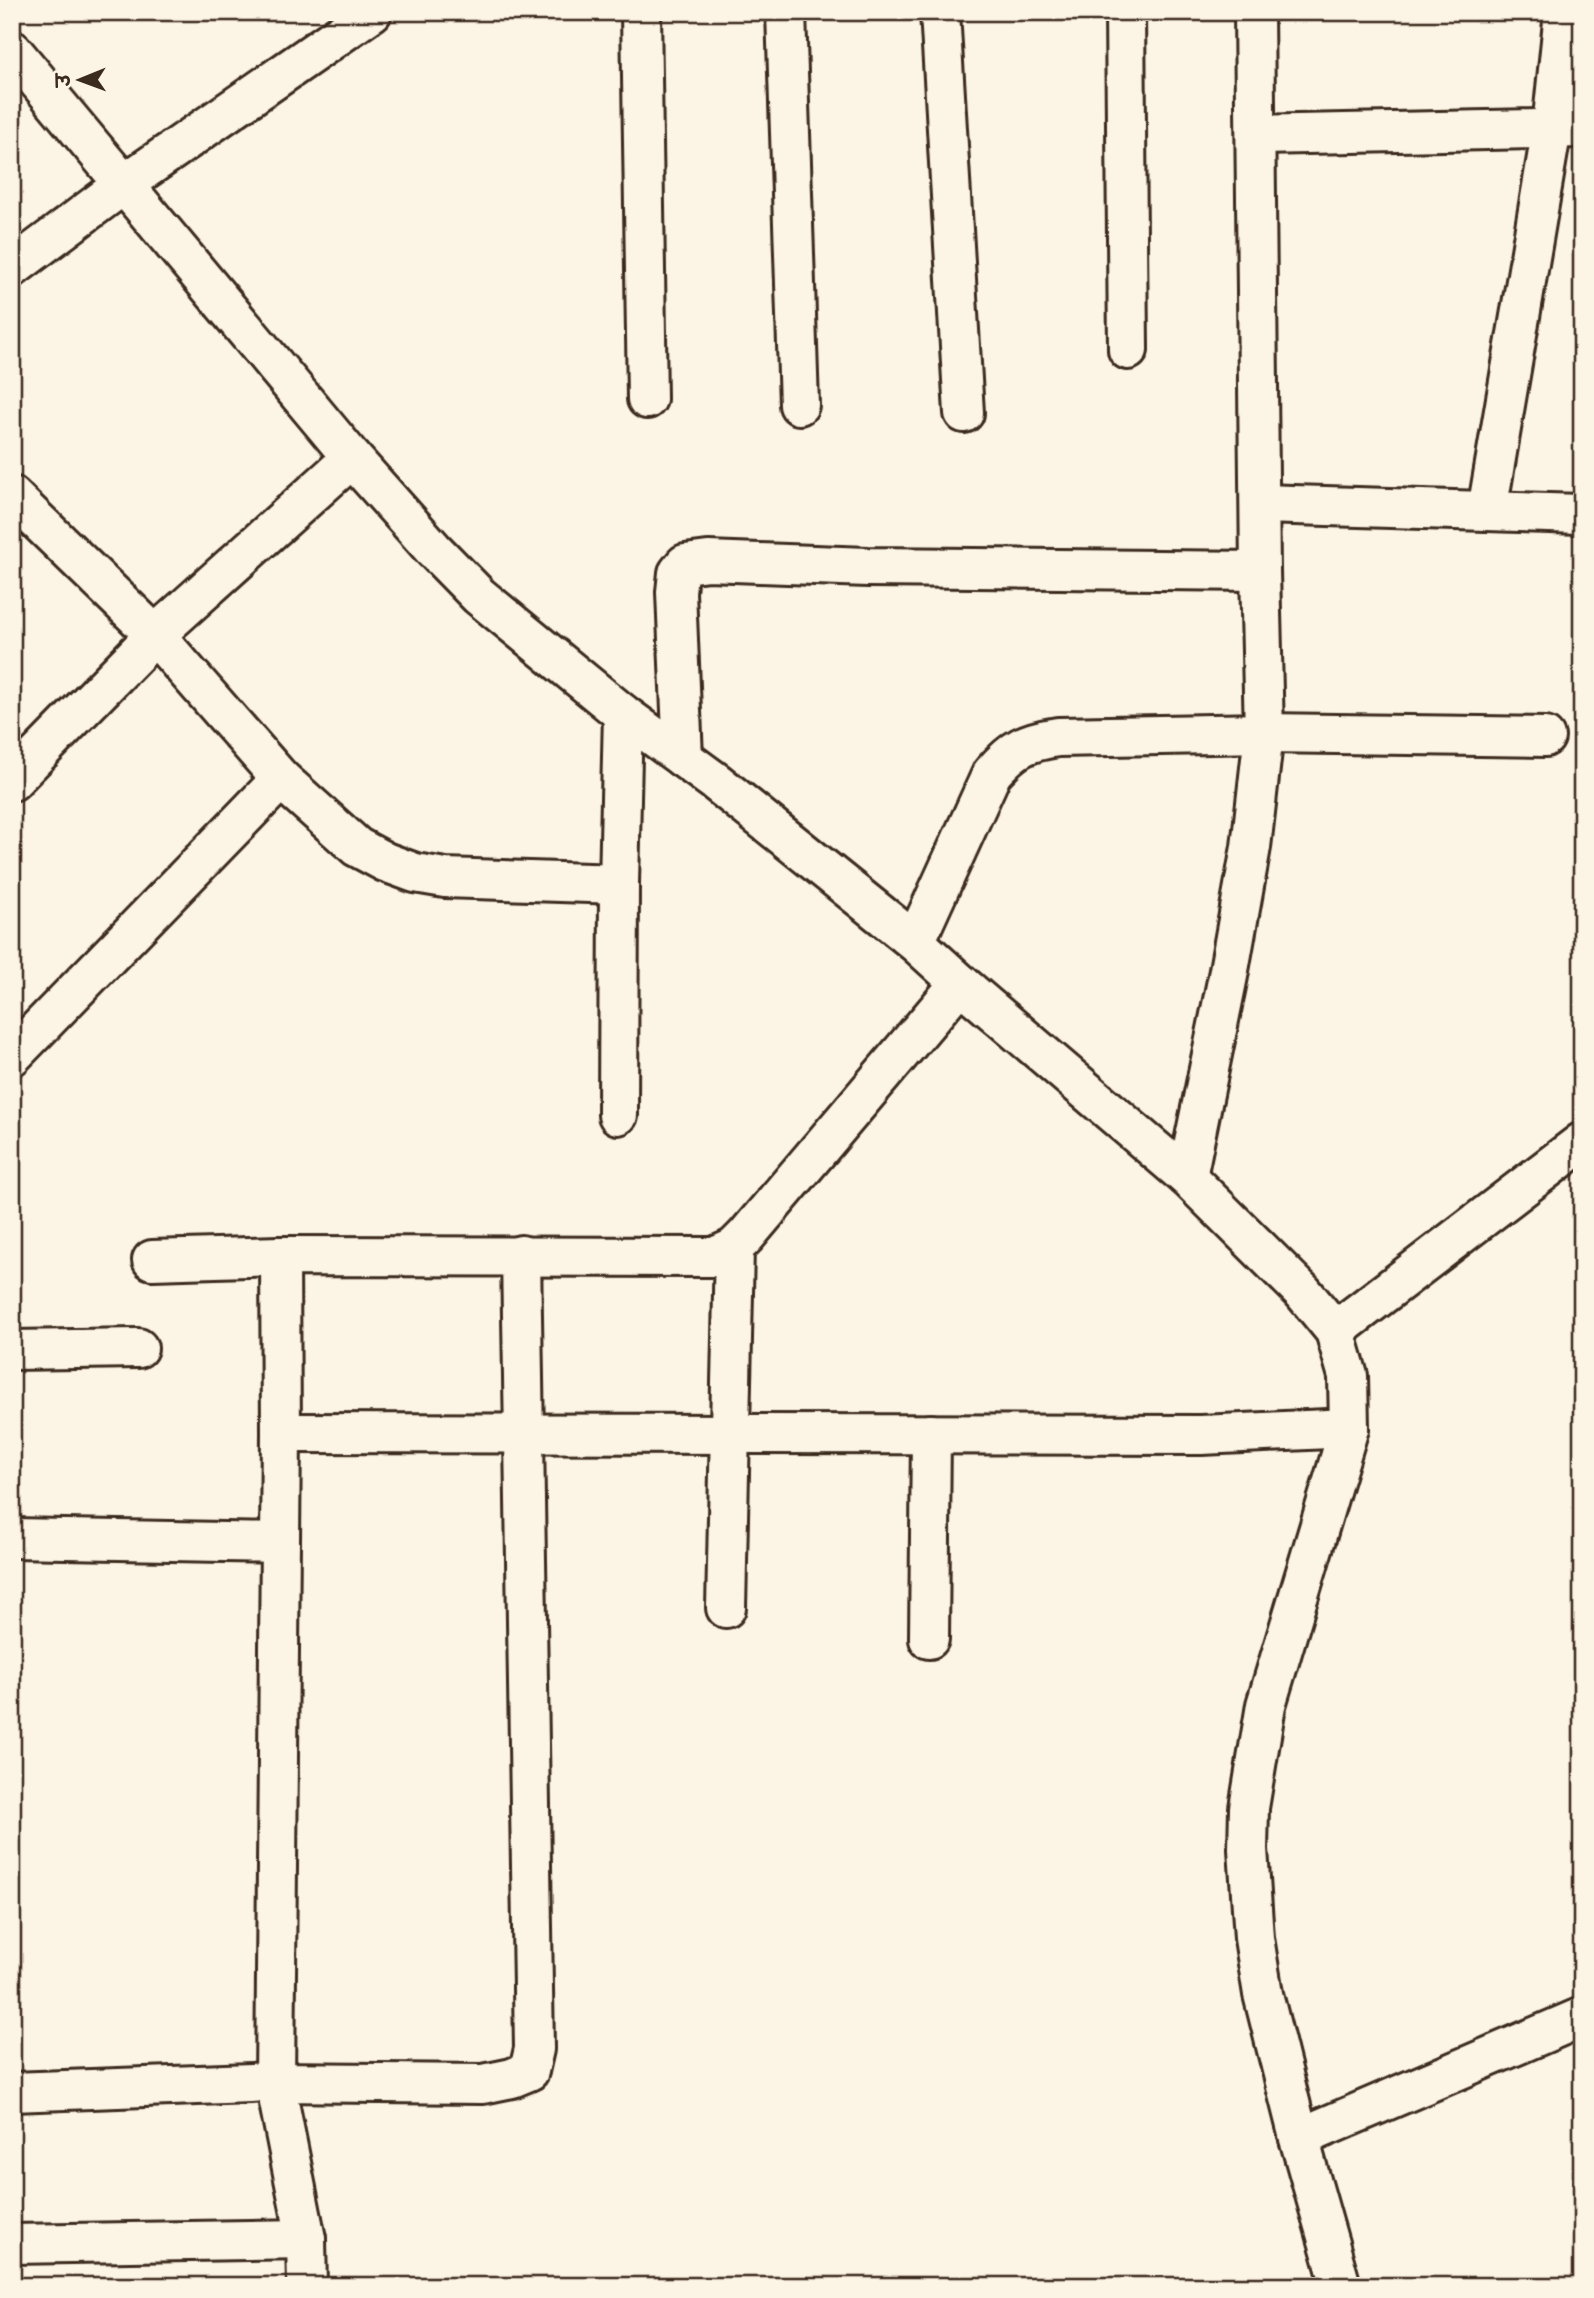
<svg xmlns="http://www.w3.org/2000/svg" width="1594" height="2298" font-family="Mali,'Playpen Sans Deva',sans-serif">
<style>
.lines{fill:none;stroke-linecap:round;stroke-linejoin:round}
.minor-casing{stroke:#3b2a1e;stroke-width:44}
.minor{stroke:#fcf5e5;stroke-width:38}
</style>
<rect width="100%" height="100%" fill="#fcf5e5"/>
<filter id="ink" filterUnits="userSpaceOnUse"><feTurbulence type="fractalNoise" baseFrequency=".0143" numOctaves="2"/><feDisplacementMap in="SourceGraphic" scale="14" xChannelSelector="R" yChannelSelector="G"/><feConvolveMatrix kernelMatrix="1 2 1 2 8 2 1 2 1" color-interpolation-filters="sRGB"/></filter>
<g filter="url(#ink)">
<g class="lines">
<g class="minor-casing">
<g id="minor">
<path d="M 641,12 L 647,399"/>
<path d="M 786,12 L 799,405"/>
<path d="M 940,12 L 964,413"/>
<path d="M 1125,12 L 1128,350"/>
<path d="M 12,50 L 352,458 L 433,549 L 479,596 L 623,714 L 716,782 L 915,942 L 960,983 L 1187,1177 L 1303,1292 L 1335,1331 L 1348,1376 L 1349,1428 L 1266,1705 L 1249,1808 L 1248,1849 L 1254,1938 L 1263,1994 L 1299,2138 L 1341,2286"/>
<path d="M 1256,135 L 1582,128"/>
<path d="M 12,268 L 124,184 L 372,12"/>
<path d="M 12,496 L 155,635 L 281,779 L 357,847 L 385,862 L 415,873 L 445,878 L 619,884"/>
<path d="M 1260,504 L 1582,514"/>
<path d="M 1487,511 L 1552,128 L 1564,12"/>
<path d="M 683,758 L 676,592 L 678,573 L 685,564 L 708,561 L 868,567 L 1260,571"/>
<path d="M 12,781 L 155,635 L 352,458"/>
<path d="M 915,942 L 992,773 C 1014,748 1025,742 1058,737 L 1264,733 L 1545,737"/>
<path d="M 12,1056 L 281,779"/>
<path d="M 618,1115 L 619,884 L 623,714"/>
<path d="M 1187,1177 L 1228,976 L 1251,847 L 1264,733 L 1260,571 L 1254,12"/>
<path d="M 280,1256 L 281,1433 L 275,2082 L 306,2239 L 307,2286"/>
<path d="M 152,1260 L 280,1256 L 714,1257 L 734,1248 L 746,1236 L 960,983"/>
<path d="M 1335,1331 L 1582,1142"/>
<path d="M 12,1350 L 138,1348"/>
<path d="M 281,1433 L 1201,1435 L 1349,1428"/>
<path d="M 12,1538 L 280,1543"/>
<path d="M 726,1608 L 734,1248"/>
<path d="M 929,1639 L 931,1434"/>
<path d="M 12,2092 L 275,2082 L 483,2084 L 512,2078 L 529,2071 L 534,2049 L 521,1255"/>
<path d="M 1299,2138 L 1582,2017"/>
<path d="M 12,2244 L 306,2239"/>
</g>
</g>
<use href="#minor" class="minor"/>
</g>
</g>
<rect width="1594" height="2298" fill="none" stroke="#fcf5e5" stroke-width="42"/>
<rect x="21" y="21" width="1552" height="2256" fill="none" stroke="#3b2a1e" stroke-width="2.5" filter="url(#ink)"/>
<g transform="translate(80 80) rotate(269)" stroke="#fcf5e5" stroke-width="5" paint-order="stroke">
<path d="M0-5L12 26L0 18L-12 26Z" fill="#3b2a1e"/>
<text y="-10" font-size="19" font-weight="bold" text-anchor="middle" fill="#3b2a1e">उ</text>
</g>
</svg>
